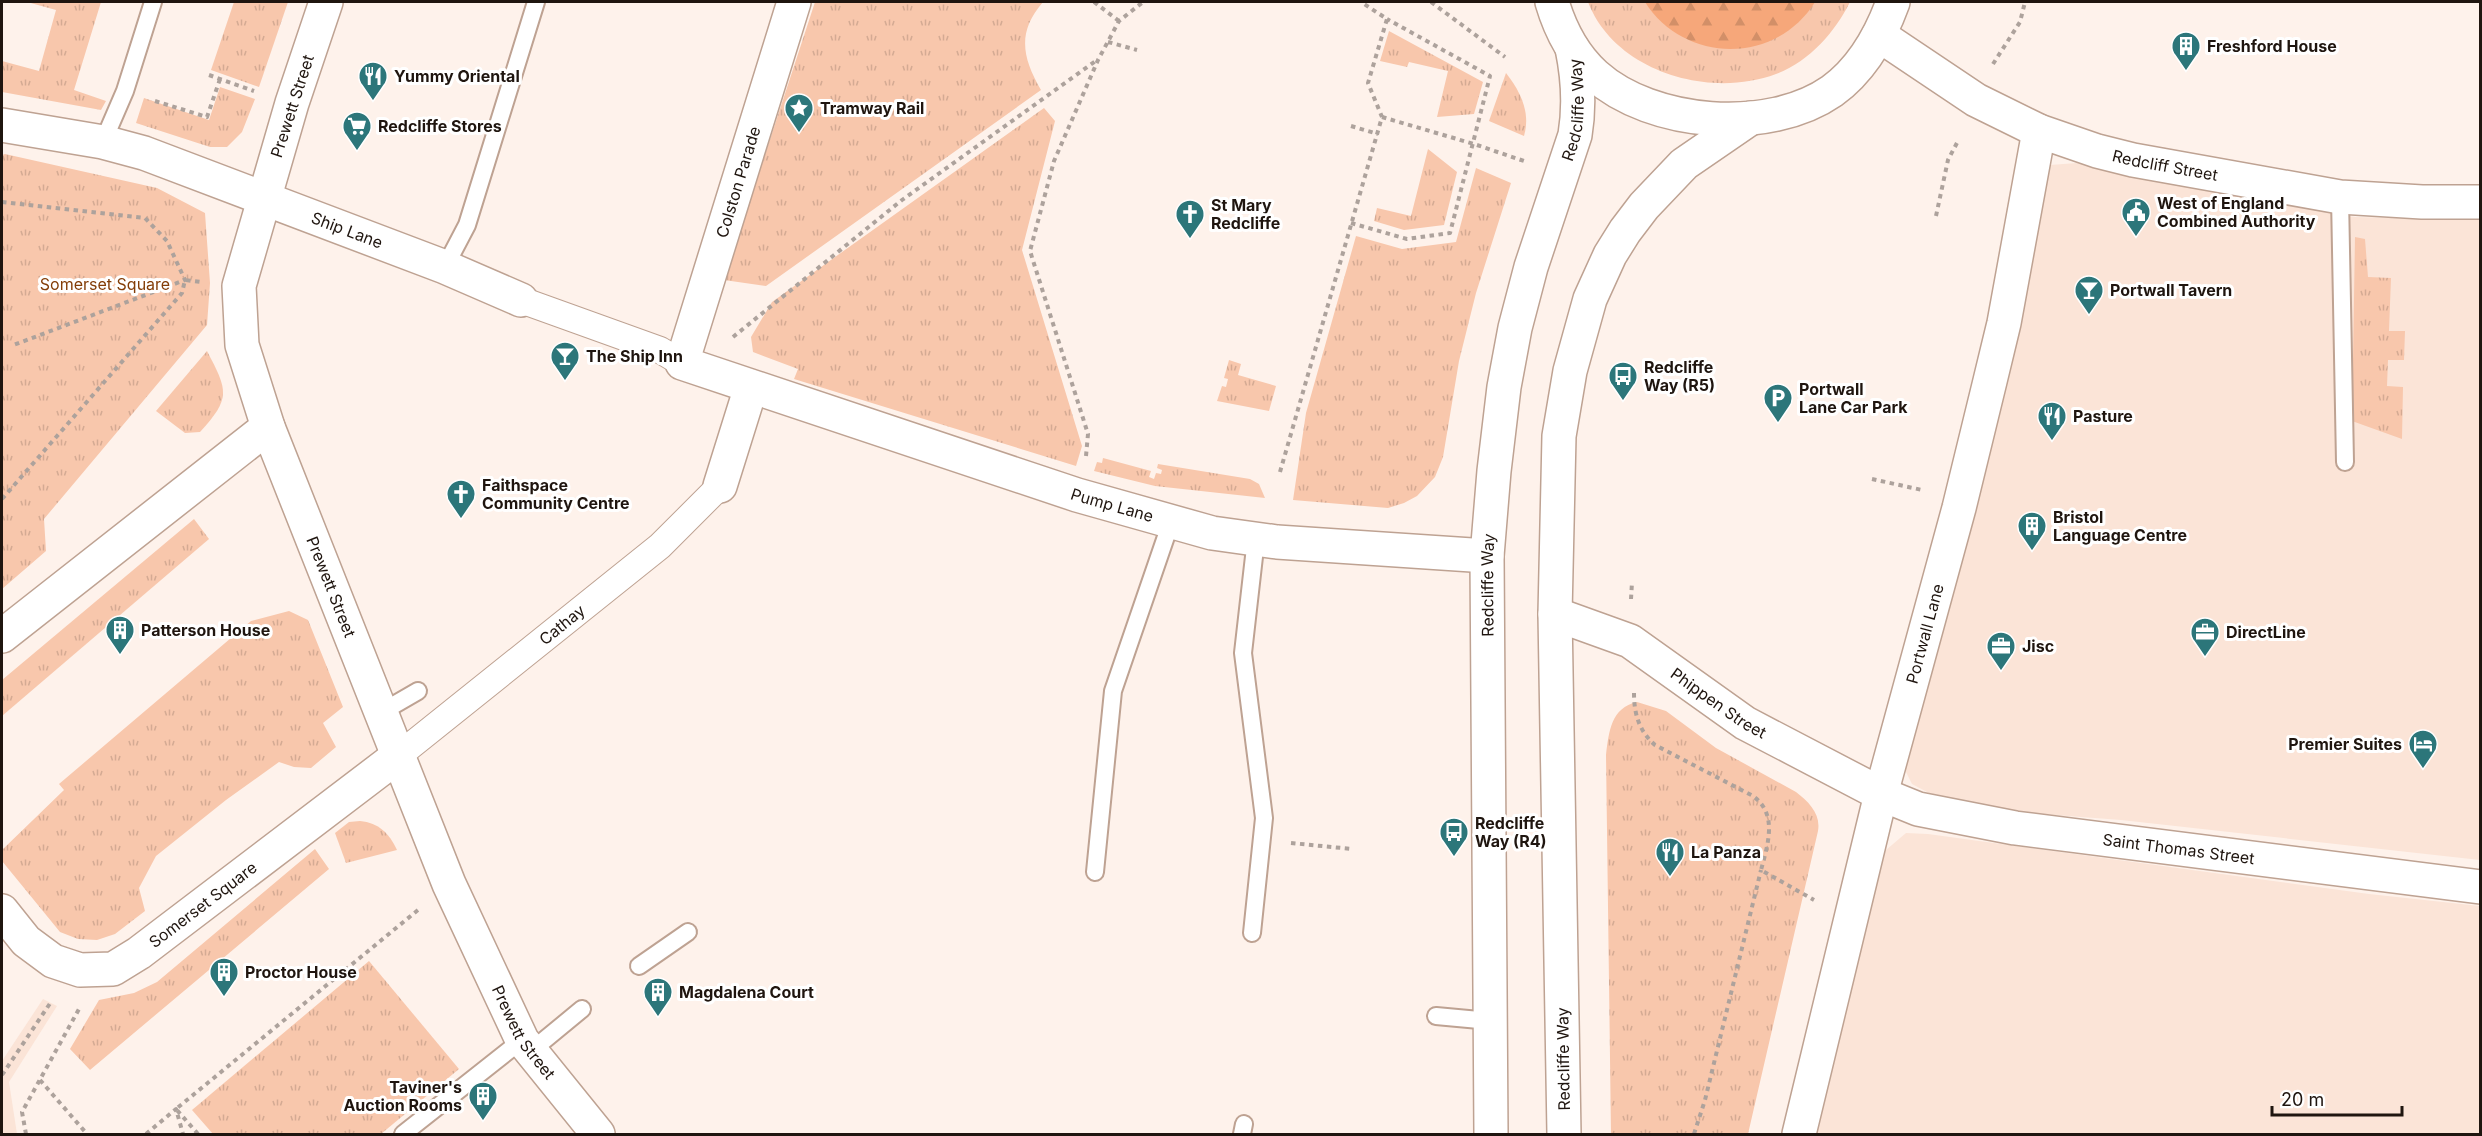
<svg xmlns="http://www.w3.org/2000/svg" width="2482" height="1136" font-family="Inter,sans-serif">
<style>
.built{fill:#fbe4d7}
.grass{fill:url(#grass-tufts)}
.forest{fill:url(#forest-firs)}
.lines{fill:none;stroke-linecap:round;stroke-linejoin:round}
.service-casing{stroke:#bea292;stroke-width:20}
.pedestrian-casing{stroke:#bea292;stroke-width:28}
.minor-casing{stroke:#bea292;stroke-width:36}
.primary-casing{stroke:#bea292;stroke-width:36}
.path{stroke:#ada29c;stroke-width:4;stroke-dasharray:4.5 4.5;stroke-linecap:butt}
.service{stroke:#fff;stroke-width:16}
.pedestrian{stroke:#fff;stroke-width:26}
.minor{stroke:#fff;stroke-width:33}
.primary{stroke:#fff;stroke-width:33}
.labels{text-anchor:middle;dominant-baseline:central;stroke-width:6;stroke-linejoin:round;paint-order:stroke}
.poi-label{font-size:16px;font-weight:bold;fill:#1f150f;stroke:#fff;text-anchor:start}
.street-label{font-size:16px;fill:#1f150f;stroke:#fff}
.park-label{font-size:16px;fill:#833d07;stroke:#fff}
</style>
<defs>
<pattern id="grass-tufts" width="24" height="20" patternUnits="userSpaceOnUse" patternTransform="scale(1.5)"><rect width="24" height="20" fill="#f8c7ac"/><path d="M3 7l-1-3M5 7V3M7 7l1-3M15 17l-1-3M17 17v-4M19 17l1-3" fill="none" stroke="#d4aa93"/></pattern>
<pattern id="forest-firs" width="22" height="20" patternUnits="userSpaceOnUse" patternTransform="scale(1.5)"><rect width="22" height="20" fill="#f6a77a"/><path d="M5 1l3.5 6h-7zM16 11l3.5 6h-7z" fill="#d28f68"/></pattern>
</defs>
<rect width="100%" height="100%" fill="#fef2eb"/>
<g class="built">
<path d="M 2077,163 L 2262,201 L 2355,217 L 2480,220 L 2480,860 L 2121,820 L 2017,812 L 1929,793 L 1912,784 L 1903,766 L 2043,177 L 2050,165 Z"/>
<path d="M 1906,833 L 1928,834 L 2369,894 L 2480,906 L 2480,1134 L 1816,1134 L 1878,872 L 1886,850 Z"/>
<path d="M 43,999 L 57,1006 L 9,1082 L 17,1134 L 2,1134 L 2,1061 Z"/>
</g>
<g class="grass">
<path d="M 27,2 L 101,2 L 74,90 L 106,101 L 101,110 L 2,92 L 2,61 L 39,71 L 56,10 Z"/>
<path d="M 234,2 L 288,2 L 259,87 L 211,70 Z"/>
<path d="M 815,2 L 1043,2 C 1017,32 1022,57 1041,90 L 766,286 L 724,280 Z"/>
<path d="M 1588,2 L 1850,2 C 1835,32 1809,62 1776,74 C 1710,99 1615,72 1588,2 Z"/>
<path d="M 1389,31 L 1483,82 L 1474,114 L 1437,117 L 1448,71 L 1409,62 L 1407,67 L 1380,61 Z"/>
<path d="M 1506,73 C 1520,91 1531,112 1524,136 L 1489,121 Z"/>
<path d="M 220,87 L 255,99 L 242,132 L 227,147 L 210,147 L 136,123 L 144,98 L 209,120 Z"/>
<path d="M 1044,108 L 1055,121 L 1022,250 L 1082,446 L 1076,466 L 794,379 L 798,369 L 753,352 L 751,337 L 772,302 Z"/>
<path d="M 1428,149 L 1457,172 L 1444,225 L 1404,230 L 1374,221 L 1377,208 L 1411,216 Z"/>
<path d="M 5,154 L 157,188 L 205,213 L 210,283 L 207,325 L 44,519 L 46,551 L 2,589 L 2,155 Z"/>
<path d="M 1476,168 L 1511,183 L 1476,293 L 1459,361 L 1443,457 L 1435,477 L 1417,496 L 1404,503 L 1388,508 L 1293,500 L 1306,413 L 1356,236 L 1402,249 L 1456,242 Z"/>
<path d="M 2355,237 L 2365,239 L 2368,277 L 2391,278 L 2389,331 L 2405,331 L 2404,360 L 2388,360 L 2387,386 L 2403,387 L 2402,439 L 2352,421 Z"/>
<path d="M 207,351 C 228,391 231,398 200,432 L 185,433 L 156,411 Z"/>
<path d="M 1229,360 L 1241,364 L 1238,375 L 1276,386 L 1269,411 L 1217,401 L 1222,386 L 1226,387 L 1228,379 L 1224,378 Z"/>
<path d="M 1103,458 L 1151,471 L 1149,477 L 1154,479 L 1156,473 L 1161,474 L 1162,470 L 1157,468 L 1158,464 L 1250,479 L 1259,484 L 1265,498 L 1155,486 L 1094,471 L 1097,462 L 1102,463 Z"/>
<path d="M 194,519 L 209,539 L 2,716 L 2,680 Z"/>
<path d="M 289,611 L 308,620 L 343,707 L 323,723 L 336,747 L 311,768 L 294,767 L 279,762 L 226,800 L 156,856 L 139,888 L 145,911 L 115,934 L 97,940 L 78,939 L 60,932 L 2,861 L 2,850 L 64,790 L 59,784 L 251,621 Z"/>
<path d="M 1637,702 L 1666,711 L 1716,748 L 1796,792 C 1809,802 1821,814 1818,831 L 1748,1134 L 1611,1134 L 1606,755 C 1609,731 1611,708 1637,702 Z"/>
<path d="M 360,821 C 379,823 389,833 397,850 L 346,863 L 335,833 L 349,822 Z"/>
<path d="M 315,849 L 329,869 L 90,1070 L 70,1049 L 99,1000 L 134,993 L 157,982 Z"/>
<path d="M 369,961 L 459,1069 L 381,1134 L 213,1134 L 192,1110 Z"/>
</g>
<path class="forest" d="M 1645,2 L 1815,2 C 1776,65 1684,64 1645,2 Z"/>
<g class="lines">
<g class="service-casing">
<g id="service">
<path d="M 103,142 L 125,91 L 153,2"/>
<path d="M 2340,197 L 2345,462"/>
<path d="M 445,267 L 467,225 L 536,2"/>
<path d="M 380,713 L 418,691"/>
<path d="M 1095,872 L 1113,691 L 1171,522"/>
<path d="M 1252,933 L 1264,818 L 1243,653 L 1256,539"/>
<path d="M 639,966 L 688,932"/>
<path d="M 1436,1016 L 1490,1021"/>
<path d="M 531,1051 L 582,1009"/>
<path d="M 403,1134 L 522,1040"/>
<path d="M 1242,1134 L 1244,1124"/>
</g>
</g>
<g class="pedestrian-casing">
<g id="pedestrian">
<path d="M 521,300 L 660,350 L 682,363"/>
<path id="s1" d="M 398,756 L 660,546 L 720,486"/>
</g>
</g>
<g class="minor-casing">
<g id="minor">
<path id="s2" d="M 326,2 L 292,103 L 239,286 L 242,345 L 268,427 L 449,884 L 522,1040 L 598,1134"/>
<path id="s3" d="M 794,2 L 682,363 L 1077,495 L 1212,533 L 1277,542 L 1487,556"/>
<path id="s4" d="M 1879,35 L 1976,100 L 2039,131 L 2097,151 L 2133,160 L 2340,197 L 2422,202 L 2480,202"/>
<path id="s5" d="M 2,125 L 103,142 L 144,153 L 445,267 L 521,300"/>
<path d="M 720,486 L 751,387"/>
<path id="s6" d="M 1555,614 L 1630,641 L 1745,723 L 1881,794 L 1918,809 L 2015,828 L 2480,887"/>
<path d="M 2,636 L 268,427"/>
<path id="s7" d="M 2,911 L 26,941 L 53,961 L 80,970 L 113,969 L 139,953 L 398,756"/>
<path id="s8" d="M 1799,1134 L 1881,794 L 1959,508 L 1990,381 L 2004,323 L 2039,131"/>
</g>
</g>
<g class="primary-casing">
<g id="primary">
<path d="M 1552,2 C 1560,29 1574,56 1595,75 C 1652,126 1769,135 1832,91 C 1861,70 1881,35 1893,2"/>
<path id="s9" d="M 1491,1134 L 1487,556 L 1494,471 L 1504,387 L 1515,328 L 1531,267 L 1575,135 C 1580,105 1578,77 1572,48"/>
<path d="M 1564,1134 L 1555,614 L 1559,436 L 1570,371 L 1590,299 L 1610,255 L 1625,231 L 1644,206 L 1684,164 L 1751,118"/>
</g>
</g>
<g class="path">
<path d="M 1094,2 L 1119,21"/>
<path d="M 1431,2 L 1505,57"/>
<path d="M 1108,42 L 1137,50"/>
<path d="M 1993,64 L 2020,22 L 2025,2"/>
<path d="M 209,75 L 254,91"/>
<path d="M 155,101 L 207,117 L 220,79"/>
<path d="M 1382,117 L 1474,144 L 1524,161"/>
<path d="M 1351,126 L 1378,134"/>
<path d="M 2,202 L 145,218 L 167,241 L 185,280 L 11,346"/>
<path d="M 1936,216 L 1948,160 L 1959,139"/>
<path d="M 1351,223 L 1407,239 L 1450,233 L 1490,76 L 1387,19"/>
<path d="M 733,337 L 902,200 L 1097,60"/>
<path d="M 1086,456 L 1088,434 L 1030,251 L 1054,161 L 1098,60 L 1119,21 L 1143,2"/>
<path d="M 1280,472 L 1382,117 L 1368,83 L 1387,19 L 1361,2"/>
<path d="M 1872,479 L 1922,490"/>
<path d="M 2,499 L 182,293 L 185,280 L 201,282"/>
<path d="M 1631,599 L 1632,582"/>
<path d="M 1634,693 C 1634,714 1639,731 1655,745 L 1753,796 C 1778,814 1768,844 1761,870 L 1814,900"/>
<path d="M 1291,843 L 1352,849"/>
<path d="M 2,1075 L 51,1002"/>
<path d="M 40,1080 L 87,1134"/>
<path d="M 26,1134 L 22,1112 L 79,1009"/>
<path d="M 146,1134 L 176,1109 L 183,1134"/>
<path d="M 198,1134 L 176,1109 L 418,910"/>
<path d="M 1694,1134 L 1705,1100 L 1761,870"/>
</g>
<use href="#service" class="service"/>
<use href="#pedestrian" class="pedestrian"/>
<use href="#minor" class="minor"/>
<use href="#primary" class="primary"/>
</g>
<defs>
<g id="building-pin" transform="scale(1.5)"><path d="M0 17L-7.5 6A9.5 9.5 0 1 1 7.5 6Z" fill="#2c767a" stroke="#fff"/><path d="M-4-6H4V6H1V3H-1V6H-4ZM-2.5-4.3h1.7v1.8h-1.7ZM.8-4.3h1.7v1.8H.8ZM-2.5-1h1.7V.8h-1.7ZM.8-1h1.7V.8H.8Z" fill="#fff"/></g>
<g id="restaurant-pin" transform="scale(1.5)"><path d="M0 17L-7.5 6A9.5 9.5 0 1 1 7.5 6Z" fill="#2c767a" stroke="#fff"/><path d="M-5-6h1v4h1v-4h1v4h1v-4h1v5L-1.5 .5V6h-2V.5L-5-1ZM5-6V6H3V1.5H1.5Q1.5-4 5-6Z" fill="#fff"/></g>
<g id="sight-pin" transform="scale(1.5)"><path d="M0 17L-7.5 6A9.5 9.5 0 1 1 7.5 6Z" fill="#2c767a" stroke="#fff"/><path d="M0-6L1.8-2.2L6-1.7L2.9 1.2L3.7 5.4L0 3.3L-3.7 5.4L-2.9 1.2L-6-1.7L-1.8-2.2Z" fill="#fff"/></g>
<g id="supermarket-pin" transform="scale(1.5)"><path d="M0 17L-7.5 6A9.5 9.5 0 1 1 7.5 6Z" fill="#2c767a" stroke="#fff"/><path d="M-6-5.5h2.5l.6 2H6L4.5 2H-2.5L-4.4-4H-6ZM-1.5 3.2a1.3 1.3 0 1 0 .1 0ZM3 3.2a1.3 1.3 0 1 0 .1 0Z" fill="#fff"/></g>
<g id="civic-pin" transform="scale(1.5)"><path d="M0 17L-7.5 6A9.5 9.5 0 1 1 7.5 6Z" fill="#2c767a" stroke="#fff"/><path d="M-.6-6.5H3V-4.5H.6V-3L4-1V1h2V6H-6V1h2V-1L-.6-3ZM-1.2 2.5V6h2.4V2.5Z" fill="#fff"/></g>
<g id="church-pin" transform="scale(1.5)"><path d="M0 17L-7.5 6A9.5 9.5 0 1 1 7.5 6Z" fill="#2c767a" stroke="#fff"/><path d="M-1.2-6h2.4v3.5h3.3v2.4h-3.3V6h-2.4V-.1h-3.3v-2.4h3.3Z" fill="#fff"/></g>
<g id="bar-pin" transform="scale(1.5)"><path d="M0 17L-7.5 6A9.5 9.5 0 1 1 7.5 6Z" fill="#2c767a" stroke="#fff"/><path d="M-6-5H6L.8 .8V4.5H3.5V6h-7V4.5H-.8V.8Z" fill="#fff"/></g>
<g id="bus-pin" transform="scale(1.5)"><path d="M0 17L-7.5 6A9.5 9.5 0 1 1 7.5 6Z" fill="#2c767a" stroke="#fff"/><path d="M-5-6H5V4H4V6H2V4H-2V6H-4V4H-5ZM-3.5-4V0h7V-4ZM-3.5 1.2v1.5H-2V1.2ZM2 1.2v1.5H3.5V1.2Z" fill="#fff"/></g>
<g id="parking-pin" transform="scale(1.5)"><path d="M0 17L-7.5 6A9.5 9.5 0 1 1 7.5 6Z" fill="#2c767a" stroke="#fff"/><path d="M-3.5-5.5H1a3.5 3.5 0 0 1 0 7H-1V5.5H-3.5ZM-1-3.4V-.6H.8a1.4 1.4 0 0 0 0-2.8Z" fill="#fff"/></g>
<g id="office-pin" transform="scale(1.5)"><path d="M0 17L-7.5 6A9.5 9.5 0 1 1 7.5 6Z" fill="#2c767a" stroke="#fff"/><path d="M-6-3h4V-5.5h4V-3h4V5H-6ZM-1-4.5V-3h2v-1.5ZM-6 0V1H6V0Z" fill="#fff"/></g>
<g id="hotel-pin" transform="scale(1.5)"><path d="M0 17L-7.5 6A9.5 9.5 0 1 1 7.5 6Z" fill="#2c767a" stroke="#fff"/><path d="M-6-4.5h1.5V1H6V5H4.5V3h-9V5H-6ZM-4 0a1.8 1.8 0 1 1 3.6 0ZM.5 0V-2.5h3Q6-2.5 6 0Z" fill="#fff"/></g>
</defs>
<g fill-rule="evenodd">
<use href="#building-pin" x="2186" y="46"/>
<use href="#restaurant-pin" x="373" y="76"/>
<use href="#sight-pin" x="799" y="108"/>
<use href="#supermarket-pin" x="357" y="126"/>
<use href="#civic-pin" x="2136" y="212"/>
<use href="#church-pin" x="1190" y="214"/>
<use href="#bar-pin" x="2089" y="290"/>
<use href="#bar-pin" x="565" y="356"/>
<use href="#bus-pin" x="1623" y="376"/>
<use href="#parking-pin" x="1778" y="398"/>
<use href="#restaurant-pin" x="2052" y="416"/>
<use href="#church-pin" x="461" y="494"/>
<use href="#building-pin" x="2032" y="526"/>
<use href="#building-pin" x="120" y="630"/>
<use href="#office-pin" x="2205" y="632"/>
<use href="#office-pin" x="2001" y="646"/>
<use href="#hotel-pin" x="2423" y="744"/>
<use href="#bus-pin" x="1454" y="832"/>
<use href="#restaurant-pin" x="1670" y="852"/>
<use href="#building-pin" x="224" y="972"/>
<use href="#building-pin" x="658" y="992"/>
<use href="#building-pin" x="483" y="1096"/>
</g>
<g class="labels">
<g class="poi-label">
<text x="2207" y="46">Freshford House</text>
<text x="394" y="76">Yummy Oriental</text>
<text x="820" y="108">Tramway Rail</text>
<text x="378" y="126">Redcliffe Stores</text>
<text x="2157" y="203">West of England<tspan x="2157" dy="18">Combined Authority</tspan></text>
<text x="1211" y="205">St Mary<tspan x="1211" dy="18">Redcliffe</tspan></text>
<text x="2110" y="290">Portwall Tavern</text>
<text x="586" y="356">The Ship Inn</text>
<text x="1644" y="367">Redcliffe<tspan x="1644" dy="18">Way (R5)</tspan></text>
<text x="1799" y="389">Portwall<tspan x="1799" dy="18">Lane Car Park</tspan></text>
<text x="2073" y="416">Pasture</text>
<text x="482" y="485">Faithspace<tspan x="482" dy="18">Community Centre</tspan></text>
<text x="2053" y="517">Bristol<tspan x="2053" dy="18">Language Centre</tspan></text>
<text x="141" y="630">Patterson House</text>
<text x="2226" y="632">DirectLine</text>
<text x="2022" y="646">Jisc</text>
<text x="2402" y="744" text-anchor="end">Premier Suites</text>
<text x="1475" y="823">Redcliffe<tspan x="1475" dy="18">Way (R4)</tspan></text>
<text x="1691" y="852">La Panza</text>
<text x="245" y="972">Proctor House</text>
<text x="679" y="992">Magdalena Court</text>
<text x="462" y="1087" text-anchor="end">Taviner's<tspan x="462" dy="18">Auction Rooms</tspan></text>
</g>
<g class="street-label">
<text transform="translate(292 106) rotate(-72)">Prewett Street</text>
<text stroke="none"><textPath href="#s9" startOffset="1035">Redcliffe Way</textPath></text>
<text stroke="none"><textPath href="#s4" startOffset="318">Redcliff Street</textPath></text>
<text transform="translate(738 182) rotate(-73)">Colston Parade</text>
<text stroke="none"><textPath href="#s5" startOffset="362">Ship Lane</textPath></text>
<text stroke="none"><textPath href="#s3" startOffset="831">Pump Lane</textPath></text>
<text stroke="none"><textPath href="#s9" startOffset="549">Redcliffe Way</textPath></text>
<text stroke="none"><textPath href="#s2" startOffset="614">Prewett Street</textPath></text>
<text stroke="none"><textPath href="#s1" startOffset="210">Cathay</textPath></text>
<text stroke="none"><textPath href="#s8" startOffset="516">Portwall Lane</textPath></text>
<text stroke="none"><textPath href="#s6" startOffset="188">Phippen Street</textPath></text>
<text stroke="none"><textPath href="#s6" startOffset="678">Saint Thomas Street</textPath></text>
<text stroke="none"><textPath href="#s7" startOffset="244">Somerset Square</textPath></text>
<text stroke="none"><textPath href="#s2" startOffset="1100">Prewett Street</textPath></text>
<text transform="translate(1563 1059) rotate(-91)">Redcliffe Way</text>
</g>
<g class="park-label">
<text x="105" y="284">Somerset Square</text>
</g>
</g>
<rect width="2482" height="1136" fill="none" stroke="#1f150f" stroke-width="6"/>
<path d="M2272 1106v9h130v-9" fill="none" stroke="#1f150f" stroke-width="3"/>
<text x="2281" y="1106" font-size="18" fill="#1f150f" stroke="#ffffff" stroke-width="4.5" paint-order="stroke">20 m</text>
</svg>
